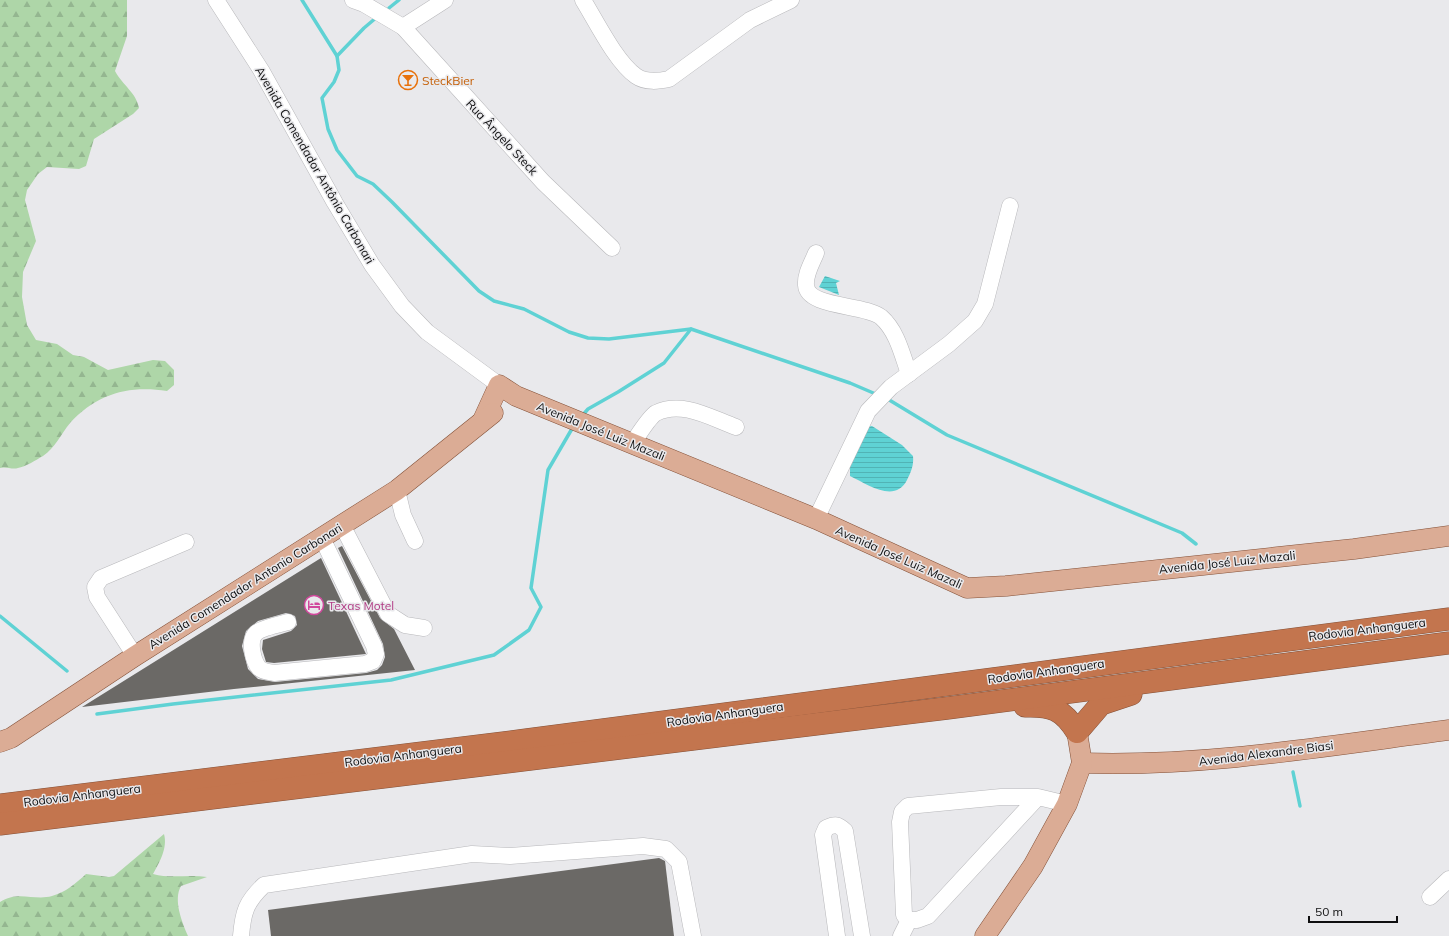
<svg xmlns="http://www.w3.org/2000/svg" width="1449" height="936" font-family="Mulish,sans-serif">
<style>
.forest{fill:url(#forest-firs)}
.water{fill:url(#water-rules)}
.lines{fill:none;stroke-linecap:round;stroke-linejoin:round}
.stream{stroke:#5fd2d4;stroke-width:3.5}
.building{fill:#6b6966}
.minor-casing{stroke:#b8b8bb;stroke-width:17}
.major-casing{stroke:#845138;stroke-width:21}
.highway-casing{stroke:#845138;stroke-width:23}
.minor{stroke:#fff;stroke-width:16}
.major{stroke:#dbac95;stroke-width:20}
.highway{stroke:#c3754e;stroke-width:22}
.labels{text-anchor:middle;dominant-baseline:central;stroke-width:3;stroke-linejoin:round;paint-order:stroke}
.food-label{font-size:12px;fill:#c56008;stroke:#e9e9ec;text-anchor:start}
.street-label{font-size:12px;fill:#0f0f10;stroke:#e9e9ec}
.hotel-label{font-size:12px;fill:#b23c85;stroke:#e9e9ec;text-anchor:start}
</style>
<defs>
<pattern id="forest-firs" width="22" height="20" patternUnits="userSpaceOnUse"><rect width="22" height="20" fill="#aed6a8"/><path d="M5 1l3.5 6h-7zM16 11l3.5 6h-7z" fill="#94b690"/></pattern>
<pattern id="water-rules" width="6" height="5" patternUnits="userSpaceOnUse"><rect width="6" height="5" fill="#5fd2d4"/><path d="M0 2.5h6" fill="none" stroke="#51b3b5"/></pattern>
</defs>
<rect width="100%" height="100%" fill="#e9e9ec"/>
<g class="forest">
<path d="M 0,0 L 127,0 L 127,36 L 115,71 C 123,86 136,92 139,108 L 133,114 L 94,139 L 86,166 L 79,169 L 47,167 L 38,174 L 27,190 L 25,200 L 36,241 L 23,272 L 22,297 L 27,325 L 36,340 L 57,344 L 73,355 L 84,357 L 108,370 L 153,360 L 165,361 L 174,370 L 174,385 L 167,391 C 128,385 97,394 70,423 C 61,434 55,448 43,456 C 36,460 25,467 18,468 C 12,470 6,466 0,468 Z"/>
<path d="M 164,834 C 168,848 159,863 153,874 C 171,879 189,874 207,877 L 181,886 C 173,900 182,922 188,936 L 0,936 L 0,902 C 18,890 34,901 52,896 C 66,892 75,884 86,874 L 109,877 L 114,876 Z"/>
</g>
<g class="water">
<path d="M 825,276 L 840,281 L 836,283 L 839,295 L 819,287 Z"/>
<path d="M 872,426 L 902,445 L 913,456 C 914,465 911,472 907,480 C 895,504 867,484 850,476 L 850,466 L 866,427 Z"/>
</g>
<g class="lines">
<g class="stream">
<path d="M 302,0 L 337,56 L 339,70 L 334,82 L 322,98 L 328,129 L 337,150 L 357,176 L 373,184 L 392,202 L 479,291 L 494,301 L 524,309 L 569,332 L 588,338 L 609,339 L 691,329 L 850,383 L 878,395"/>
<path d="M 389,8 L 399,0"/>
<path d="M 337,56 L 364,28 L 377,17"/>
<path d="M 886,398 L 947,435 L 1182,533 L 1196,544"/>
<path d="M 582,416 L 588,409 L 618,392 L 664,363 L 691,329"/>
<path d="M 0,616 L 67,671"/>
<path d="M 97,714 L 173,704 L 391,680 L 494,655 L 529,630 L 541,607 L 531,588 L 548,470 L 573,427"/>
<path d="M 1293,772 L 1300,806"/>
</g>
</g>
<g class="building">
<path d="M 342,546 L 380,618 L 394,629 L 415,670 L 234,689 L 82,707 L 321,558 L 366,654 L 274,663 L 266,662 L 262,649 L 263,640 L 291,631 L 297,625 L 295,616 L 286,613 L 258,621 L 246,631 L 242,646 L 248,669 L 258,679 L 275,682 L 366,673 L 377,670 L 382,665 L 385,657 L 383,644 L 338,548 Z"/>
<path d="M 659,858 L 665,861 L 674,936 L 271,936 L 268,910 Z"/>
</g>
<g class="lines">
<g class="minor-casing">
<g id="minor">
<path d="M 216,0 L 261,70 L 335,203 L 372,265 L 402,306 L 427,332 L 499,385"/>
<path d="M 353,0 L 364,4 L 403,27 L 543,182 L 612,248"/>
<path d="M 583,0 C 596,21 616,62 636,76 C 646,83 659,81 669,79 L 750,20 L 791,0"/>
<path d="M 403,27 L 445,0"/>
<path d="M 816,253 C 812,263 805,274 806,285 C 807,308 865,304 881,317 C 897,331 902,354 909,374"/>
<path d="M 632,444 C 637,437 649,417 656,413 C 682,400 711,418 736,427"/>
<path d="M 397,490 L 403,515 L 415,541"/>
<path d="M 816,519 L 868,411 L 891,387 L 949,344 L 975,321 L 985,304 L 1010,206"/>
<path d="M 342,525 L 388,614 L 405,625 L 424,628"/>
<path d="M 288,622 C 281,624 261,628 256,633 C 248,640 253,661 259,668 C 263,672 269,672 274,673 L 365,664 L 373,661 L 376,654 L 374,646 L 322,538"/>
<path d="M 135,656 L 97,597 L 95,587 L 101,578 L 186,542"/>
<path d="M 1038,797 L 928,916 L 917,920 L 909,920 L 904,915 L 900,822 L 902,812 L 908,806 L 1001,797 L 1038,797 L 1067,804"/>
<path d="M 1430,897 L 1449,879"/>
<path d="M 241,936 C 243,912 246,902 264,885 L 472,854 L 510,856 L 643,846 L 666,849 L 679,862 L 693,936"/>
<path d="M 837,936 L 823,835 L 826,828 C 835,824 838,824 845,831 L 862,936"/>
<path d="M 901,936 L 909,920"/>
</g>
</g>
<g class="major-casing">
<g id="major">
<path d="M 483,420 L 499,385 L 516,396 L 816,519 L 967,588 L 1006,586 L 1354,549 L 1449,536"/>
<path d="M 0,742 L 11,738 L 135,656 L 397,490 L 493,413"/>
<path d="M 1082,763 C 1206,767 1327,746 1449,730"/>
<path d="M 985,936 L 1033,866 L 1067,804 L 1082,763 L 1077,732"/>
</g>
</g>
<g class="highway-casing">
<g id="highway">
<path d="M 1025,706 C 1051,705 1063,709 1077,732 L 1101,704 L 1131,694"/>
<path d="M 0,805 L 526,740 L 1449,619"/>
<path d="M 0,824 L 948,708 L 1449,643"/>
</g>
</g>
<use href="#minor" class="minor"/>
<use href="#major" class="major"/>
<use href="#highway" class="highway"/>
</g>
<defs>
<g id="bar-ring" transform="scale(1)"><circle r="9.5" fill="#e9e9ec" stroke="#e8710a" stroke-width="1.5"/><path d="M-6-5H6L.8 .8V4.5H3.5V6h-7V4.5H-.8V.8Z" fill="#e8710a"/></g>
<g id="hotel-ring" transform="scale(1)"><circle r="9.5" fill="#e9e9ec" stroke="#d1479c" stroke-width="1.5"/><path d="M-6-4.5h1.5V1H6V5H4.5V3h-9V5H-6ZM-4 0a1.8 1.8 0 1 1 3.6 0ZM.5 0V-2.5h3Q6-2.5 6 0Z" fill="#d1479c"/></g>
</defs>
<g fill-rule="evenodd">
<use href="#bar-ring" x="408" y="80"/>
<use href="#hotel-ring" x="314" y="605"/>
</g>
<g class="labels">
<g class="food-label">
<text x="422" y="80">SteckBier</text>
</g>
<g class="street-label">
<text transform="translate(502 137) rotate(47)">Rua Ângelo Steck</text>
<text transform="translate(315 165) rotate(60)">Avenida Comendador Antônio Carbonari</text>
<text transform="translate(601 431) rotate(22)">Avenida José Luiz Mazali</text>
<text transform="translate(899 557) rotate(24)">Avenida José Luiz Mazali</text>
<text transform="translate(1227 562) rotate(-6)">Avenida José Luiz Mazali</text>
<text transform="translate(245 586) rotate(-32)">Avenida Comendador Antonio Carbonari</text>
<text transform="translate(1367 629) rotate(-7)">Rodovia Anhanguera</text>
<text transform="translate(1046 671) rotate(-8)">Rodovia Anhanguera</text>
<text transform="translate(725 714) rotate(-8)">Rodovia Anhanguera</text>
<text transform="translate(1266 753) rotate(-7)">Avenida Alexandre Biasi</text>
<text transform="translate(403 755) rotate(-7)">Rodovia Anhanguera</text>
<text transform="translate(82 795) rotate(-7)">Rodovia Anhanguera</text>
</g>
<g class="hotel-label">
<text x="328" y="605">Texas Motel</text>
</g>
</g>
<path d="M1309 916v6h88v-6" fill="none" stroke="#0f0f10" stroke-width="2"/>
<text x="1315" y="916" font-size="12" fill="#0f0f10" stroke="#e9e9ec" stroke-width="3" paint-order="stroke">50 m</text>
</svg>
